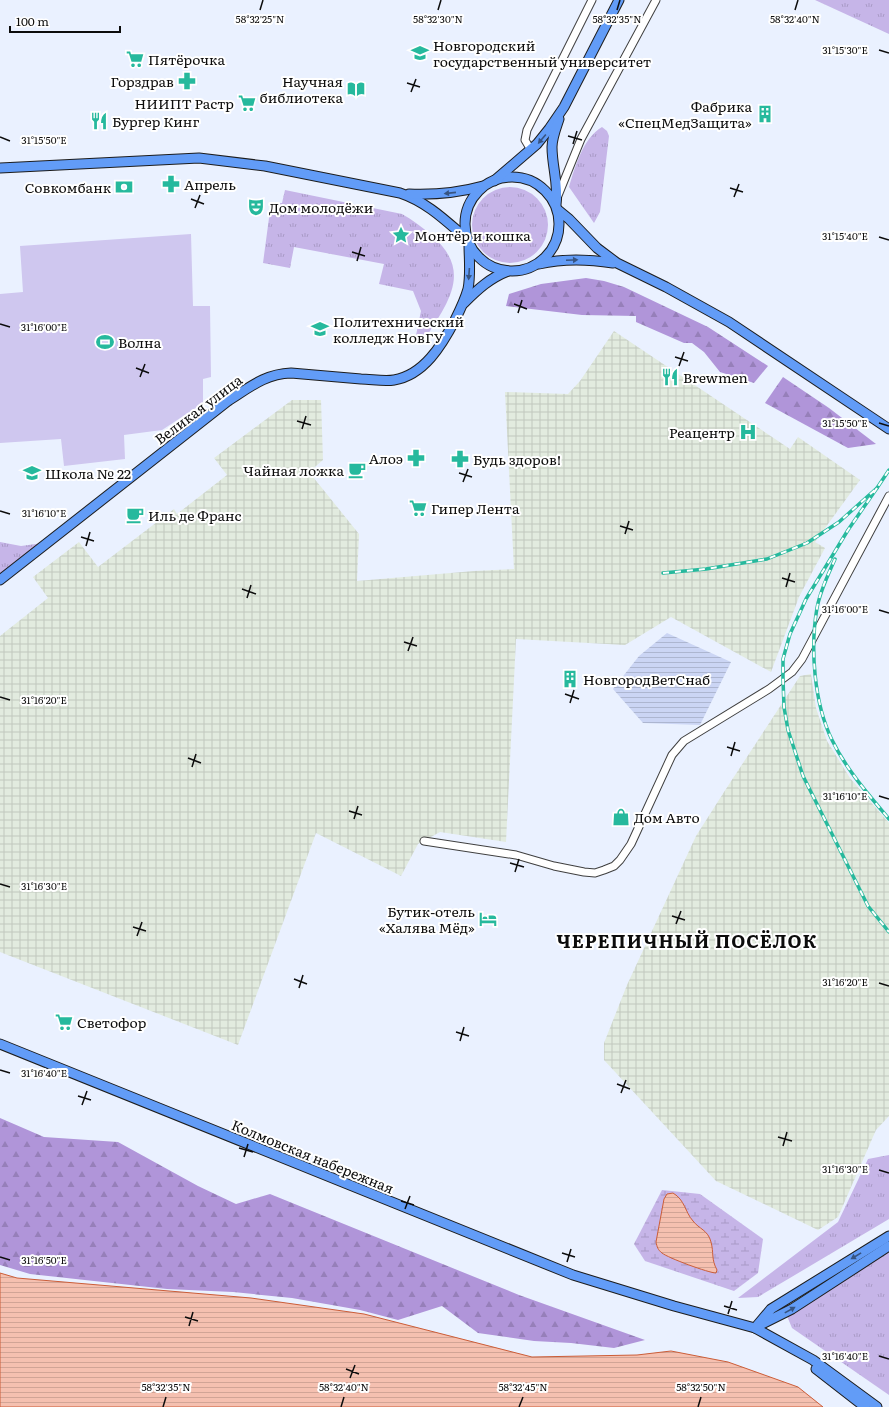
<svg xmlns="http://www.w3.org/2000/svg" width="889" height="1407" font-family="Literata,serif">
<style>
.industrial{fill:url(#industrial-grid)}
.farmland{fill:url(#farmland-rules)}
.grass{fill:url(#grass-tufts)}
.forest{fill:url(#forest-firs)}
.wetland{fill:url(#wetland-marsh)}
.pitch{fill:#cfc7ef}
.water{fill:url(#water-rules);stroke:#cb5d38}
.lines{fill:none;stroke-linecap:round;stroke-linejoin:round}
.minor-casing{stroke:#3f3f3f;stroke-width:9}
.major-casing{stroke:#1d1d1d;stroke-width:11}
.minor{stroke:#fff;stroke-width:7}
.major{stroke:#629cf7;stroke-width:9}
.rail-casing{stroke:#26b99d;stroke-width:3.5}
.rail{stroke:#fff;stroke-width:2;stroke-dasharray:6;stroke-linecap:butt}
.oneway{fill:#375482}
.ticks{fill:none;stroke:#0c0c0c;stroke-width:1.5}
.labels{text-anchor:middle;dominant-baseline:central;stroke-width:4;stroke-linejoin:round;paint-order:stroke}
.poi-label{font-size:14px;fill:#0c0c0c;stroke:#fff;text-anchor:start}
.street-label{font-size:14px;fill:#0c0c0c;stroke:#fff}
.district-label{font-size:18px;font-weight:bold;letter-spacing:1px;fill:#0c0c0c;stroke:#fff}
.ticks-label{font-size:10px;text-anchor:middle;fill:#0c0c0c;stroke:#fff;stroke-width:4;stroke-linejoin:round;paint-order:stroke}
</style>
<defs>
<pattern id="industrial-grid" width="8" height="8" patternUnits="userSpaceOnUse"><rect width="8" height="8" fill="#e2ebdf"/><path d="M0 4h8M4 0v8" fill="none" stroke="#c1c8be"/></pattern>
<pattern id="farmland-rules" width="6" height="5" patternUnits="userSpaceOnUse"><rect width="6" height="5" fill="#cbd5f4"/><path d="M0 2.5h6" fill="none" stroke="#adb6d0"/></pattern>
<pattern id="grass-tufts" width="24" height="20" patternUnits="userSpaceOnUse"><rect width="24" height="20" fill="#c6b5e8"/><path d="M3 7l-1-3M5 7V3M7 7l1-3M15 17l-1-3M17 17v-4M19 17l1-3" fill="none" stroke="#a99ac6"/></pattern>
<pattern id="forest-firs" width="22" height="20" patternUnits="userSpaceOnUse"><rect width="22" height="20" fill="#b095d9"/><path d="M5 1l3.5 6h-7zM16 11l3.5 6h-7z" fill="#967fb9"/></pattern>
<pattern id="wetland-marsh" width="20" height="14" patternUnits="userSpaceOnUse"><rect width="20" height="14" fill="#c6b5e8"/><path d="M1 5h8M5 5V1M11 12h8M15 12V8" fill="none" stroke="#a99ac6"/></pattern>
<pattern id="water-rules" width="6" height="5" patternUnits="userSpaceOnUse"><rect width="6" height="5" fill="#f5c0b0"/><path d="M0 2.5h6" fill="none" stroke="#d1a496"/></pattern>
</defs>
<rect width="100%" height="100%" fill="#eaf1ff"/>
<g class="industrial">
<path d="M 614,331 L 790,449 L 798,437 L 860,480 L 815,542 L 825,548 L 799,597 L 771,672 L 671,617 L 625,645 L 516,639 L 506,842 L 440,832 L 418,844 L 401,876 L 316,833 L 238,1045 L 0,952 L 0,636 L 48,598 L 33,577 L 79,542 L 98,567 L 174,509 L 177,514 L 227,475 L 214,458 L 292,400 L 321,400 L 323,460 L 309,472 L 359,534 L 357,581 L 474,571 L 514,569 L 505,392 L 568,394 L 580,381 Z"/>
<path d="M 811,674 L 816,708 L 827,741 L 850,778 L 889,823 L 889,1116 L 876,1130 L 838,1217 L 818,1230 L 716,1181 L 604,1060 L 604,1043 L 627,985 L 696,836 L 724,792 L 800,676 Z"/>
</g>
<path class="farmland" d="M 667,633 L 731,662 L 700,725 L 643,723 L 613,689 L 639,656 Z"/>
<g class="grass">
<path d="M 815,0 L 889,0 L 889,34 Z"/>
<path d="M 602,127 L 607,131 L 609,136 L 600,212 L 594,223 L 569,187 C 575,167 583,138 602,127 Z"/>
<circle cx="510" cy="225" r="38"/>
<path d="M 285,190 L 402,214 C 413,220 422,227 432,236 C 474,272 447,304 423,342 L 415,340 L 421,311 L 413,291 L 379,284 L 384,264 L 294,247 L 290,268 L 263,263 L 271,203 L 282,203 Z"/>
<path d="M 0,542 L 21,546 L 43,543 L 0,576 Z"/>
<path d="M 889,1155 L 889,1219 L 758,1297 L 738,1298 L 838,1222 L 868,1159 Z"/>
<path d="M 889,1251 L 889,1395 L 792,1328 L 787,1316 Z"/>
</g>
<g class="forest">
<path d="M 586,278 L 604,281 L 624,287 L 708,327 L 768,366 L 754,383 L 720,372 L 704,352 L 692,343 L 684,343 L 636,322 L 636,316 L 582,315 L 506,306 L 509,294 L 541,284 Z"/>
<path d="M 783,377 L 829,408 L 876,444 L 848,448 L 765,403 Z"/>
<path d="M 0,1118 L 44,1137 L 118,1142 L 198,1186 L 236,1204 L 270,1194 L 519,1295 L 645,1340 L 614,1348 L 571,1343 L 534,1341 L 478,1333 L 442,1306 L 398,1320 L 360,1310 L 292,1298 L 233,1292 L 167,1289 L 30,1274 L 0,1265 Z"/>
</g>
<path class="wetland" d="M 662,1190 L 700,1194 L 763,1239 L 758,1273 L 734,1291 L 645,1261 L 634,1244 Z"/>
<path class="pitch" d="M 191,234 L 193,306 L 210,306 L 211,377 L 203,379 L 203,403 L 162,430 L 124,435 L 125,459 L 64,466 L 61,439 L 0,443 L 0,294 L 23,292 L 20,246 Z"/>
<g class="water">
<path d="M 673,1193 C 685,1200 685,1212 693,1221 C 699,1229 708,1230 711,1242 C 714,1253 711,1259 717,1270 L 716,1273 C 709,1273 668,1258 662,1253 C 658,1250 657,1247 656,1242 L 664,1199 L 667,1194 Z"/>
<path d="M 0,1273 L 17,1278 L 251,1298 L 364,1314 L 532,1357 L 637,1355 L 671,1351 L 728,1362 L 798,1387 L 823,1407 L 0,1407 Z"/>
</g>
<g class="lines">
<g class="minor-casing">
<g id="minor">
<path d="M 531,150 L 525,140 L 527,130 L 592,0"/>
<path d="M 557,198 L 581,139 L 656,0"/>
<path d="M 424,841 L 516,855 L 554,866 L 584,872 L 595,873 L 604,870 L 614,866 L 620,860 L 631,844 L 672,755 L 684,741 L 769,689 L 792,672 L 802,659 L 889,496"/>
</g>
</g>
<g class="major-casing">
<g id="major">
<path d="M 0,168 L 199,158 L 265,166 L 400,193 C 427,202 446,221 467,239"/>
<circle cx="512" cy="224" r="47"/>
<path d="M 494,181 L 537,144 L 549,129 L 564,107 L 619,0"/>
<path d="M 409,194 C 434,195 458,193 483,186"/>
<path d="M 556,205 C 559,185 552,167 552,147 C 552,138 556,128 559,119"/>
<path d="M 558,210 L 569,219 L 597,248 L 617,263 L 666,287 L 729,322 L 889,429"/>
<path d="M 539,264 C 564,258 588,259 613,263"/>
<path d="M 464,303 C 478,289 490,278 508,271"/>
<path d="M 0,580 L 228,401 C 250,387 265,374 291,373 C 314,375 337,377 361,379 C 371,379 384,382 394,380 C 424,375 442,345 455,320 C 460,310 465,300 468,289 C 471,274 469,259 469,244"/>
<path d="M 0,1044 L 573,1275 L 674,1306 L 755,1328 L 813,1360 L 877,1407"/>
<path d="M 760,1325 L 792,1309 L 889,1246"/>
<path d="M 755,1328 L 771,1309 L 889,1236"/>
<path d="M 816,1369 L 865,1407"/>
</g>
</g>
<use href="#minor" class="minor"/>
<use href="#major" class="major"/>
<g class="rail-casing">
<g id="rail">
<path d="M 877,488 L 848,530 L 806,599 L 790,634 L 783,659 L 783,679 L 784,707 L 788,730 L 803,776 L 868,906 L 889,932"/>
<path d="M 835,559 C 828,575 820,591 817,608 C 810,648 814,703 832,740 C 846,769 868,794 889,819"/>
<path d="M 663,573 L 706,569 L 767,559 L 807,543 L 839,522 L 877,488 L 889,470"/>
</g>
</g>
<use href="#rail" class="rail"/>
</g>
<defs><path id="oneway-solid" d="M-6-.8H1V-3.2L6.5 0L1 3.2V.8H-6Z"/></defs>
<g class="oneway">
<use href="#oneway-solid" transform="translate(542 139) rotate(130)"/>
<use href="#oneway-solid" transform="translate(450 193) rotate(174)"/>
<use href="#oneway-solid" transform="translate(572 260) rotate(-2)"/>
<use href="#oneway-solid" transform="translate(469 274) rotate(94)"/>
<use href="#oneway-solid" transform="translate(856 1256) rotate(149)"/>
<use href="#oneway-solid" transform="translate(790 1310) rotate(-29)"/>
</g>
<path class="ticks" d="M 260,10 L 263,0M 438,10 L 441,0M 617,10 L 620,0M 795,10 L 798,0M 879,50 L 889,53M 407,83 L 420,87M 411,92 L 416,79M 568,136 L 582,140M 0,137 L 10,141M 573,144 L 577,131M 730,188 L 743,192M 734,197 L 739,184M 191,199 L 204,204M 195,208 L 200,195M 879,237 L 889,240M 352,252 L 365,256M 357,261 L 361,247M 514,304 L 527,309M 518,313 L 522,300M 0,324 L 10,327M 675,357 L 688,361M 679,366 L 684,352M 136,368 L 149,373M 140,377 L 145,364M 297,421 L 311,425M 879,423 L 889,426M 302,429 L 306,416M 459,473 L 472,477M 463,482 L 468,469M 0,511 L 10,514M 620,526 L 633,530M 625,534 L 629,521M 81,537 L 94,541M 86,546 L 90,532M 782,578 L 795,582M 786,587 L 790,573M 242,589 L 256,594M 247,598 L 251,585M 879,610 L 889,613M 404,642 L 417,646M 408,651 L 413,637M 565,694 L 579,699M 0,697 L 10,700M 570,703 L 574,690M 727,747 L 740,751M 731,756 L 735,742M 188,758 L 201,763M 192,767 L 196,754M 879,796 L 889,799M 349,811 L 362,815M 354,819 L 358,806M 510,863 L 524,867M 515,872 L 519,859M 0,884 L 10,887M 672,916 L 685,920M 676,924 L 681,911M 133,927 L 146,931M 137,936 L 142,922M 294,979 L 307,984M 879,983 L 889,986M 299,988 L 303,975M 456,1032 L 469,1036M 460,1041 L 464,1027M 0,1070 L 10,1073M 617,1084 L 630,1089M 621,1093 L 626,1080M 78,1096 L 91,1100M 82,1105 L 87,1091M 778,1137 L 792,1141M 783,1146 L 787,1132M 239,1148 L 253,1152M 244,1157 L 248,1144M 879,1170 L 889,1173M 401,1201 L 414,1205M 405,1209 L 410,1196M 562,1253 L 575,1257M 0,1257 L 10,1260M 567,1262 L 571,1249M 724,1306 L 737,1310M 728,1314 L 732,1301M 185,1317 L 198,1321M 189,1326 L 193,1312M 879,1356 L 889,1359M 346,1369 L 359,1374M 350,1378 L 355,1365M 163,1407 L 166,1397M 341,1407 L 344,1397M 519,1407 L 523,1397M 698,1407 L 701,1397"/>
<defs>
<g id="university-bare" transform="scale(1.38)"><path d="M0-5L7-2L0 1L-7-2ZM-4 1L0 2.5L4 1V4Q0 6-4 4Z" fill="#26b99d" stroke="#fff" stroke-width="2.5" paint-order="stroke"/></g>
<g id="supermarket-bare" transform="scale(1.38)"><path d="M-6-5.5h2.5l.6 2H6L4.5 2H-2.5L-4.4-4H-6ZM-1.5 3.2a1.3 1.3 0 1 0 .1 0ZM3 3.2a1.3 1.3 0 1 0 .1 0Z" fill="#26b99d" stroke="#fff" stroke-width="2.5" paint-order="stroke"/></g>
<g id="pharmacy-bare" transform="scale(1.38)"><path d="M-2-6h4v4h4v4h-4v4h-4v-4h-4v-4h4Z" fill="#26b99d" stroke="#fff" stroke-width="2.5" paint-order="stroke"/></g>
<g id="library-bare" transform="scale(1.38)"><path d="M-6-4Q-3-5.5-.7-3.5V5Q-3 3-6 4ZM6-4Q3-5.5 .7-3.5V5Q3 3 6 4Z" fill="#26b99d" stroke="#fff" stroke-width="2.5" paint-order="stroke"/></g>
<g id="building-bare" transform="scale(1.38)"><path d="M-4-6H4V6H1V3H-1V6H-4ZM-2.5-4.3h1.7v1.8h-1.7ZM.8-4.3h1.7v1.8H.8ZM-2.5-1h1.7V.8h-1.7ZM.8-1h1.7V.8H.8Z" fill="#26b99d" stroke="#fff" stroke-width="2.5" paint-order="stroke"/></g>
<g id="restaurant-bare" transform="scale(1.38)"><path d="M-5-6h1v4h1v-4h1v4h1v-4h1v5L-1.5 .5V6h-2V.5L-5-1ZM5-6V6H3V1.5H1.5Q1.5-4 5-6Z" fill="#26b99d" stroke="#fff" stroke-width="2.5" paint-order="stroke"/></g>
<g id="bank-bare" transform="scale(1.38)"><path d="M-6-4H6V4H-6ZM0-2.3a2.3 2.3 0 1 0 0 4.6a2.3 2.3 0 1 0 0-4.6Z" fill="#26b99d" stroke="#fff" stroke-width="2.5" paint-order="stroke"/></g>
<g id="theatre-bare" transform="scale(1.38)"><path d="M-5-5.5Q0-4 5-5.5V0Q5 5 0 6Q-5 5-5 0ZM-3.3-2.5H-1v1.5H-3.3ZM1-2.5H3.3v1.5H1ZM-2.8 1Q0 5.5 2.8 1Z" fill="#26b99d" stroke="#fff" stroke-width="2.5" paint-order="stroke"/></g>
<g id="sight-bare" transform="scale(1.38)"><path d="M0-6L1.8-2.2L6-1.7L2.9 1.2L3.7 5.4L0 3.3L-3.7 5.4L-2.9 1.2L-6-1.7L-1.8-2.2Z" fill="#26b99d" stroke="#fff" stroke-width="2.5" paint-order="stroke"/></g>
<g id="stadium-bare" transform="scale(1.38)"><path d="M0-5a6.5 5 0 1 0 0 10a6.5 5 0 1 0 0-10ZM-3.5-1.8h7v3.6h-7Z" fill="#26b99d" stroke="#fff" stroke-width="2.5" paint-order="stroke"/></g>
<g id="hospital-bare" transform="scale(1.38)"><path d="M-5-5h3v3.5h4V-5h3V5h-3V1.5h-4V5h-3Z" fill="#26b99d" stroke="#fff" stroke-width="2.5" paint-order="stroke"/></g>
<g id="cafe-bare" transform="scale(1.38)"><path d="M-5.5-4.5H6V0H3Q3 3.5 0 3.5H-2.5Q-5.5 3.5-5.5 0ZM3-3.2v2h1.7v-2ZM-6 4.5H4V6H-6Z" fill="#26b99d" stroke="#fff" stroke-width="2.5" paint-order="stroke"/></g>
<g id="school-bare" transform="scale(1.38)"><path d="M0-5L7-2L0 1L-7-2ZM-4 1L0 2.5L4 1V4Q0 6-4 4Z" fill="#26b99d" stroke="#fff" stroke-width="2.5" paint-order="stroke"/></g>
<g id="shop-bare" transform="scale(1.38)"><path d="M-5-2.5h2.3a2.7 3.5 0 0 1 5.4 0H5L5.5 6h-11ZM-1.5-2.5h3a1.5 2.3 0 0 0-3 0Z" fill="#26b99d" stroke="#fff" stroke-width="2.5" paint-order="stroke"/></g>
<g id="hotel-bare" transform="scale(1.38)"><path d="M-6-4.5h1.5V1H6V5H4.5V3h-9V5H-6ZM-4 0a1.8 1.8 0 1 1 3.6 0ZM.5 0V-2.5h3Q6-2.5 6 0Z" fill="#26b99d" stroke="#fff" stroke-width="2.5" paint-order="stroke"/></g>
</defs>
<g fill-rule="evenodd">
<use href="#university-bare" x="420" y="53"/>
<use href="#supermarket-bare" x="135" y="59"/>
<use href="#pharmacy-bare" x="187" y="81"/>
<use href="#library-bare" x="356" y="89"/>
<use href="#supermarket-bare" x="247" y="103"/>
<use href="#building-bare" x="765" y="114"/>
<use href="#restaurant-bare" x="99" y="121"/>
<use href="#pharmacy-bare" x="171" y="184"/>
<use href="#bank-bare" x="124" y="187"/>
<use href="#theatre-bare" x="256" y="207"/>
<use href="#sight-bare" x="401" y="235"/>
<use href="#university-bare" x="320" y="329"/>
<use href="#stadium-bare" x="105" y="342"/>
<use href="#restaurant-bare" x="670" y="377"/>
<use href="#hospital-bare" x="748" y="432"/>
<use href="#pharmacy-bare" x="416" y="458"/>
<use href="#pharmacy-bare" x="460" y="459"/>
<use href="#cafe-bare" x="357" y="470"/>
<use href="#school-bare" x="32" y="473"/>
<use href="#supermarket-bare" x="418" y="508"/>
<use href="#cafe-bare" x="135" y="515"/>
<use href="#building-bare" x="570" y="679"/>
<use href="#shop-bare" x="621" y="817"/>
<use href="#hotel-bare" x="488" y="919"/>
<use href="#supermarket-bare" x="64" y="1022"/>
</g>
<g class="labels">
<g class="poi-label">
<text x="433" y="45">Новгородский<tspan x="433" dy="16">государственный университет</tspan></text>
<text x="148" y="59">Пятёрочка</text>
<text x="174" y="81" text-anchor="end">Горздрав</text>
<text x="343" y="81" text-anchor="end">Научная<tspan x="343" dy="16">библиотека</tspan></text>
<text x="234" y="103" text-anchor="end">НИИПТ Растр</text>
<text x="752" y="106" text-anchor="end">Фабрика<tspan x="752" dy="16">«СпецМедЗащита»</tspan></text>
<text x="112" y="121">Бургер Кинг</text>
<text x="184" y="184">Апрель</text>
<text x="111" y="187" text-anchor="end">Совкомбанк</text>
<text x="269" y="207">Дом молодёжи</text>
<text x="414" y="235">Монтёр и кошка</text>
<text x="333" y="321">Политехнический<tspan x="333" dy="16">колледж НовГУ</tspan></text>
<text x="118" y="342">Волна</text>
<text x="683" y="377">Brewmen</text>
<text x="735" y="432" text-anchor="end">Реацентр</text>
<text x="403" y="458" text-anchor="end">Алоэ</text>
<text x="473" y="459">Будь здоров!</text>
<text x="344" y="470" text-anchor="end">Чайная ложка</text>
<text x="45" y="473">Школа № 22</text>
<text x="431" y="508">Гипер Лента</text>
<text x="148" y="515">Иль де Франс</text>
<text x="583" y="679">НовгородВетСнаб</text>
<text x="634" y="817">Дом Авто</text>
<text x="475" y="911" text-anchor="end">Бутик-отель<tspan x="475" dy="16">«Халява Мёд»</tspan></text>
<text x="77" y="1022">Светофор</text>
</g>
<g class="street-label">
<text transform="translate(198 409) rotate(-37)">Великая улица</text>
<text transform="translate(313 1156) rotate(22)">Колмовская набережная</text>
</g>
<g class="district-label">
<text x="687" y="940">ЧЕРЕПИЧНЫЙ ПОСЁЛОК</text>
</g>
</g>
<g class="ticks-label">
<text x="260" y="23">58°32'25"N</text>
<text x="438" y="23">58°32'30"N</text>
<text x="617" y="23">58°32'35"N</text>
<text x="795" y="23">58°32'40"N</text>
<text x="845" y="54">31°15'30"E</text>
<text x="44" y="144">31°15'50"E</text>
<text x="845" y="240">31°15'40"E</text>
<text x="44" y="331">31°16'00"E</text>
<text x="845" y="427">31°15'50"E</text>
<text x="44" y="517">31°16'10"E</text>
<text x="845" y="613">31°16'00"E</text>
<text x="44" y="704">31°16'20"E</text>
<text x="845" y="800">31°16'10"E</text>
<text x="44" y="890">31°16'30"E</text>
<text x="845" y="986">31°16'20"E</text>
<text x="44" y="1077">31°16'40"E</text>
<text x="845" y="1173">31°16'30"E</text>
<text x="44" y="1264">31°16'50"E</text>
<text x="845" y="1360">31°16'40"E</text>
<text x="166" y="1391">58°32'35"N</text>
<text x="344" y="1391">58°32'40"N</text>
<text x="523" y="1391">58°32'45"N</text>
<text x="701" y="1391">58°32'50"N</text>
</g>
<path d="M10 26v6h110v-6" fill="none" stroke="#0c0c0c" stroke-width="2"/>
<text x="16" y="26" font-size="12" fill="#0c0c0c" stroke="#ffffff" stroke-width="3" paint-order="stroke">100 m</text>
</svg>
